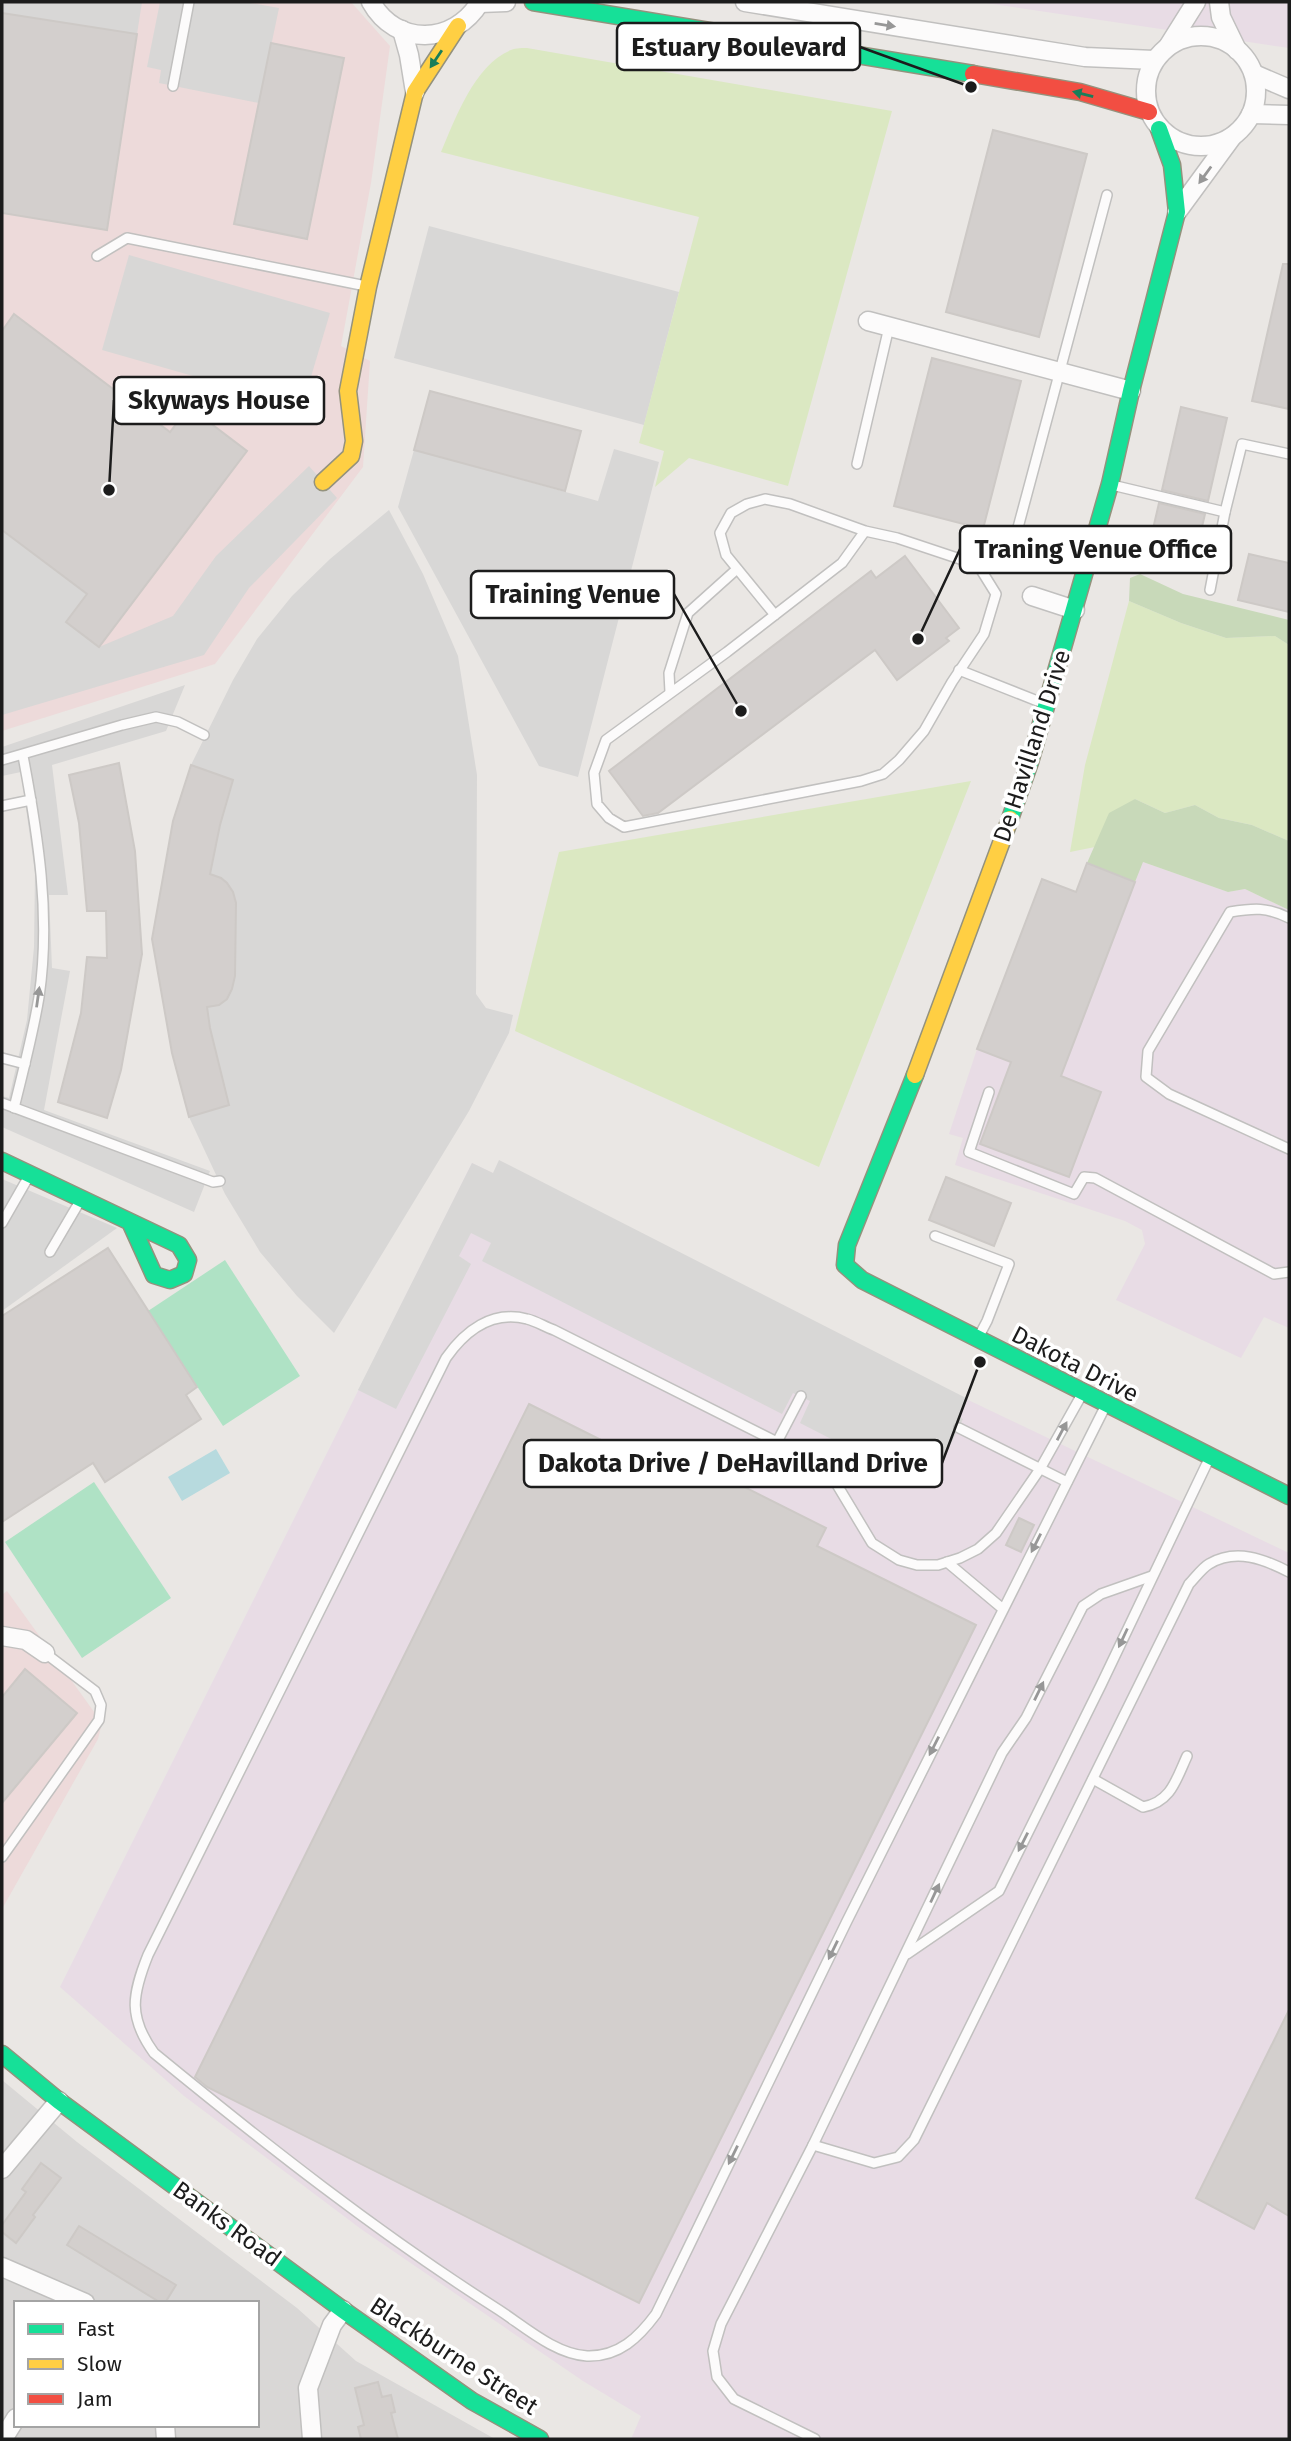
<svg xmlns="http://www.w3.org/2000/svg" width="1291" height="2441" font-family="'Fira Sans',sans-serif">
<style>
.residential{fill:#d9d7d6;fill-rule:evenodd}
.commercial{fill:#eddada}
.industrial{fill:#e8dce5}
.religious{fill:#d8d7d6}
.grass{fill:#dbe8c2}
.forest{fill:#c8d9b9}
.pitch{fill:#afe2c5}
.water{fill:#b7dade}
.building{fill:#d3cfcd;stroke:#cdc9c6;stroke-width:2}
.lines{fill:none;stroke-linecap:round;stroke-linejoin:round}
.lane-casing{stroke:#c1c0bf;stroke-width:12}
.street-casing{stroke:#c1c0bf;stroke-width:21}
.fast-casing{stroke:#94927d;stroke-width:19}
.slow-casing{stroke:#94927d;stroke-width:19}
.jam-casing{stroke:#94927d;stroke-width:19}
.lane{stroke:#fcfbfb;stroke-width:9}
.street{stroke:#fcfbfb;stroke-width:18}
.fast{stroke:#16e098;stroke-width:16}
.slow{stroke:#ffcf43;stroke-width:16}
.jam{stroke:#f24e42;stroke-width:16}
.oneway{fill:#979797}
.oneway2{fill:#197e5a}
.labels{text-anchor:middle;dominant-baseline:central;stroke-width:7;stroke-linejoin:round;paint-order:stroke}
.street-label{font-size:24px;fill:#1c1c1c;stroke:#fff}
.leader{fill:none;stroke:#1c1c1c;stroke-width:2.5}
.callout-dot{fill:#1c1c1c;stroke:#fff;stroke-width:2.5}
.callout{fill:#fff;stroke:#1c1c1c;stroke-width:2.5}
.callout-label{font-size:26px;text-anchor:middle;font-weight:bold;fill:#1c1c1c}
</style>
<rect width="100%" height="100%" fill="#eae7e4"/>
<path class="residential" d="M 2,2080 L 77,2142 L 297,2308 L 356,2361 L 495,2439 L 2,2439 ZM 16,2303 L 257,2303 L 257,2425 L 16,2425 Z"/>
<g class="commercial">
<path d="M 2,2 L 351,2 L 390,46 L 371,183 L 341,346 L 370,361 L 363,467 L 215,664 L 2,731 Z"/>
<path d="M 7,1591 L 102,1723 L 98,1739 L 2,1909 L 2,1595 Z"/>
</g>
<g class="industrial">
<path d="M 979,2 L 1289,2 L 1289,48 Z"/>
<path d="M 1143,862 L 1228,892 L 1245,889 L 1289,910 L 1289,1328 L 1264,1317 L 1241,1358 L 1116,1300 L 1145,1244 L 1142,1230 L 1125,1221 L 955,1165 L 963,1138 L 949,1134 L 977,1049 L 1042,879 L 1076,892 L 1087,863 Z"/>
<path d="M 472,1163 L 1289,1553 L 1289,2439 L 631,2439 L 641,2416 L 583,2381 L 361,2229 L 184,2096 L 60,1987 Z"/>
</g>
<g class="religious">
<path d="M 2,2 L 142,2 L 137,34 L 2,13 Z"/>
<path d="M 160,2 L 245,2 L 279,8 L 259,103 L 159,83 L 161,70 L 147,67 Z"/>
<path d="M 429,226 L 679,292 L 644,425 L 394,358 Z"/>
<path d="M 129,255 L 330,313 L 302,407 L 102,350 Z"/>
<path d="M 614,449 L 659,462 L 578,777 L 539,766 L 398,507 L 414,450 L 598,501 Z"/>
<path d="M 309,466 L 337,498 L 249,588 L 204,655 L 2,715 L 2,530 L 87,594 L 66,622 L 99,647 L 173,616 L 216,556 Z"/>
<path d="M 389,510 L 423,574 L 458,656 L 477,775 L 476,994 L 486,1008 L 513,1015 L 509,1033 L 469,1111 L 334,1333 L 297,1296 L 260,1252 L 225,1194 L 189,1117 L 229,1104 L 210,1028 L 207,1007 L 219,1005 L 227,999 L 232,989 L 227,883 L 221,878 L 210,874 L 220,825 L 233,780 L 191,765 L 233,680 L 257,639 L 292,596 L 330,559 Z"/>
<path d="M 185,685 L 166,731 L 52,765 L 68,895 L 49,895 L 52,968 L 70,971 L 44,1110 L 210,1171 L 194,1212 L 2,1127 L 2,1096 L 9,1098 L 27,1020 L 34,947 L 35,873 L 21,772 L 2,776 L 2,747 Z"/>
<path d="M 499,1160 L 968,1399 L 959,1417 L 963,1419 L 940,1466 L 930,1461 L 919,1484 L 800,1423 L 810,1401 L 793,1393 L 782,1414 L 482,1261 L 491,1243 L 471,1233 L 459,1256 L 471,1264 L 396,1409 L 358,1390 L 472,1163 L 493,1173 Z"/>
<path d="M 2,1179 L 117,1228 L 2,1311 Z"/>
</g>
<g class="grass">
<path d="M 527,48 L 892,111 L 788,486 L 689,458 L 655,487 L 664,451 L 639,443 L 699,217 L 441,152 C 455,119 475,64 511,50 C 516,48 523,48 527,48 Z"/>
<path d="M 1129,601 L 1181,623 L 1226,638 L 1275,636 L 1289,645 L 1289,841 L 1252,825 L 1219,818 L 1195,805 L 1165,813 L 1135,799 L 1099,839 L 1095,847 L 1070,852 L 1085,765 Z"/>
<path d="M 971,781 L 819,1167 L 515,1031 L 559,852 Z"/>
</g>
<g class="forest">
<path d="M 1140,574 L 1183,594 L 1289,620 L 1289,645 L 1275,636 L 1226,638 L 1181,623 L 1129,601 L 1130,578 Z"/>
<path d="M 1135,799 L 1165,813 L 1195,805 L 1219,818 L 1252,825 L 1289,841 L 1289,910 L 1245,889 L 1228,892 L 1143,862 L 1135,882 L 1087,863 L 1109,813 Z"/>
</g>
<g class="pitch">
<path d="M 225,1260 L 300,1376 L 223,1426 L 148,1311 Z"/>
<path d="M 94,1482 L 171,1598 L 82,1658 L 5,1542 Z"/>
</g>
<path class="water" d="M 216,1449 L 230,1473 L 182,1501 L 168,1477 Z"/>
<g class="building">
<path d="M 2,13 L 137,34 L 107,230 L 2,213 Z"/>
<path d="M 271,43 L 344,58 L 307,239 L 234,224 Z"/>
<path d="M 993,130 L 1087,154 L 1039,337 L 946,312 Z"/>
<path d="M 1283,264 L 1289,264 L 1289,409 L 1252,401 Z"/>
<path d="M 14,314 L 170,432 L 189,407 L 247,451 L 99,647 L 66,622 L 87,594 L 2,530 L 2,331 Z"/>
<path d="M 932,358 L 1021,381 L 983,529 L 894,506 Z"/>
<path d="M 430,391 L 581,431 L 565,491 L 414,450 Z"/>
<path d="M 1181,407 L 1227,418 L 1208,501 L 1162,490 Z"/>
<path d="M 1159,503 L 1205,514 L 1192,570 L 1146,559 Z"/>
<path d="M 1249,554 L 1289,563 L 1289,612 L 1238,600 Z"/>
<path d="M 905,556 L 959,628 L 946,638 L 949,641 L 897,680 L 875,650 L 658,813 L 643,816 L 609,771 L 871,571 L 876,578 Z"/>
<path d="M 119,763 L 135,851 L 142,954 L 121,1070 L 107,1118 L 58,1102 L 81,1013 L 87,957 L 107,958 L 106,911 L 87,911 L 79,823 L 69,775 Z"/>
<path d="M 191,765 L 233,780 L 220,825 L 210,874 L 221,878 L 227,883 L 233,892 L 236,903 L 235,976 L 232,989 L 227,999 L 219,1005 L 207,1007 L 210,1028 L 229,1105 L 189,1117 L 172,1053 L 152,939 L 173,821 Z"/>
<path d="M 1087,863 L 1135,882 L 1061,1076 L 1101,1092 L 1069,1177 L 980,1144 L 1011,1062 L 977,1049 L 1042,879 L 1076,892 Z"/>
<path d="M 946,1177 L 1011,1203 L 994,1246 L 929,1220 Z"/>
<path d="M 108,1248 L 197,1387 L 186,1395 L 201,1419 L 105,1482 L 93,1463 L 2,1522 L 2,1316 Z"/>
<path d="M 529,1404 L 685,1482 L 695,1462 L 826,1528 L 817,1546 L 976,1625 L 639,2303 L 207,2087 L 195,2077 Z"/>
<path d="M 1019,1518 L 1034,1525 L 1021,1552 L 1006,1545 Z"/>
<path d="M 25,1669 L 77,1713 L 2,1803 L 2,1697 Z"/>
<path d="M 1289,2010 L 1289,2216 L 1267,2203 L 1254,2229 L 1196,2198 Z"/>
<path d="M 41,2163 L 61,2178 L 33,2215 L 35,2217 L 16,2243 L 2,2232 L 2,2225 L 26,2192 L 22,2189 Z"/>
<path d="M 79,2226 L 176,2285 L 165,2303 L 161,2303 L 67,2245 Z"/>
<path d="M 378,2382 L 382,2397 L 391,2395 L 395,2412 L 391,2413 L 398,2439 L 361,2439 L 358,2427 L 364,2425 L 355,2388 Z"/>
</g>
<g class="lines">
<g class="lane-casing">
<g id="lane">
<path d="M 173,86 L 189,2"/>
<path d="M 97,256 L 127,238 L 366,286"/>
<path d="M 857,464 L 889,327"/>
<path d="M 1112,485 L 1225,512"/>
<path d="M 1016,535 L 1107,195"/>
<path d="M 1210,590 L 1225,512 L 1242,444 L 1289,454"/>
<path d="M 775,615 L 726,555 L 720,533 L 731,513 L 747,504 L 765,499 L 790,504 L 865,531 L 897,538 L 978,565 L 996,594 L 984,634 L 952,682 L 924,731 L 899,760 L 883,774 L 861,781 L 624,827 L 609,818 L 597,804 L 594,773 L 606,740 L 727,652 L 842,563 L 865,531"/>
<path d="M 959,670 L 1045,704"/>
<path d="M 670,692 L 669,673 L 688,613 L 737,569"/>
<path d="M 2,760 L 122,725 L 156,717 L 178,722 L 204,735"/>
<path d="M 2,806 L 31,800"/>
<path d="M 1289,918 C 1267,907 1254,908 1230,912 L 1148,1051 L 1146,1077 L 1169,1094 L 1289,1149"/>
<path d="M 2,1058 L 25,1064"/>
<path d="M 989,1092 L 969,1152 L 1074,1194 L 1084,1177 L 1095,1178 L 1274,1274 L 1289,1272"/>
<path d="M 2,1103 L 213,1182 L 220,1181"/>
<path d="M 14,1108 C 23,1071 33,1034 39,997 C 51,916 38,835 23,756"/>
<path d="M 2,1223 L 29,1176"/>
<path d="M 935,1236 L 1009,1264 L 987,1321 L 978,1338"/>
<path d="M 50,1252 L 80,1201"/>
<path d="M 1081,1396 L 1040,1469 L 996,1533 L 978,1549 L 960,1558 L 938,1565 L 917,1565 L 899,1560 L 872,1543 L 836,1483 L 823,1468 L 807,1457 L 554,1330 C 545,1327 536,1321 527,1319 C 492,1310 465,1331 446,1358 L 148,1955 C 132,1995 128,2017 154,2053 C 265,2144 378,2233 499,2310 C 525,2327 555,2354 587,2356 C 619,2357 639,2337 656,2314 L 847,1921 L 1105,1407"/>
<path d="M 959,1428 L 1067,1482"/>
<path d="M 777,1442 L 801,1396"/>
<path d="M 947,1562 L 1003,1609"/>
<path d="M 1093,1779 L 1143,1807 C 1171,1802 1176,1780 1187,1756"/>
<path d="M 2,1857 L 99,1720 L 101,1705 L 95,1691 L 45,1653"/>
<path d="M 907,1954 L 999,1891 L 1101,1685 L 1209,1459"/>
<path d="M 813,2145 L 874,2163 L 898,2157 L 914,2140 L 1189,1584 C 1195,1578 1202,1568 1209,1564 C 1236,1548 1264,1559 1289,1572"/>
<path d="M 815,2439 L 734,2399 L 717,2377 L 713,2351 L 721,2324 L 813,2145 L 1002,1753 L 1026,1718 L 1083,1606 L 1101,1594 L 1152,1576"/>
</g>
</g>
<g class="street-casing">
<g id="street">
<path d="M 371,2 C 396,47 454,45 480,2"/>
<path d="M 745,2 L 1085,57 L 1154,60"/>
<path d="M 1219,2 L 1221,17 L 1237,50"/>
<path d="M 480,3 L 506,2"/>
<path d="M 402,30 L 409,55 L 415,92"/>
<circle cx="1201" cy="91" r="55"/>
<path d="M 1169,45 L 1196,2"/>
<path d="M 1254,74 L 1289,89"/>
<path d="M 1251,114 L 1289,115"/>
<path d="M 1177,212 L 1232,137"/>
<path d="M 868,321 L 1131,391"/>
<path d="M 1032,596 L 1075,610"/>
<path d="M 2,1636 L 26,1640 L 45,1653"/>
<path d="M 2,2169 L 59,2101"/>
<path d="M 2,2267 L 85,2303"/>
<path d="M 165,2425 L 166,2439"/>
<path d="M 3,2439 L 16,2418"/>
<path d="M 312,2439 L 308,2388 L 332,2325 L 343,2310"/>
</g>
</g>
<g class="fast-casing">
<g id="fast">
<path d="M 533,2 L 973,74"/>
<path d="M 1010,819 L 1030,762 L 1110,484 L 1131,391 L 1177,212 L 1172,165 L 1159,129"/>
<path d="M 915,1075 L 847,1245 L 845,1265 L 862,1280 L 1289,1496"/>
<path d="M 2,1161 L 179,1245 L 188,1260 L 184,1274 L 170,1280 L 154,1275 L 131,1224"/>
<path d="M 2,2054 L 59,2101 L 343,2310 L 472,2401 L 540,2439"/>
</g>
</g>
<g class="slow-casing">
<g id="slow">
<path d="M 323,482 L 351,456 L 354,441 L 348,391 L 368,287 L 415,92 L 458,26"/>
<path d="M 915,1075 L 1010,819"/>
</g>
</g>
<g class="jam-casing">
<path id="jam" d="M 973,74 L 1080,92 L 1149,112"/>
</g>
<use href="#lane" class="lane"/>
<use href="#street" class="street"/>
<use href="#fast" class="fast"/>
<use href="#slow" class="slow"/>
<use href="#jam" class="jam"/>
</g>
<defs><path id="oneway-solid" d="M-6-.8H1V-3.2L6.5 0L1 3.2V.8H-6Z" transform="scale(1.75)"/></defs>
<g class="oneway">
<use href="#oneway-solid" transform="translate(885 25) rotate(9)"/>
<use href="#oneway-solid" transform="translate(1205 175) rotate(126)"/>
<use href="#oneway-solid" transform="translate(38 997) rotate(-82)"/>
<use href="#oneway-solid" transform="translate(1062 1431) rotate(-62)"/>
<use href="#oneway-solid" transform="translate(1036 1543) rotate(117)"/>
<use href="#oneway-solid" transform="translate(1123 1638) rotate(115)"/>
<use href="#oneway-solid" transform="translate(1039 1691) rotate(-64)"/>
<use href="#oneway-solid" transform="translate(934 1746) rotate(117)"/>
<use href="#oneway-solid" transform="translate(1023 1842) rotate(117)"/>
<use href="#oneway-solid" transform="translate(935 1893) rotate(-65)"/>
<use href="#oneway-solid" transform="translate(833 1950) rotate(116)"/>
<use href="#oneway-solid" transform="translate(733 2155) rotate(116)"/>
</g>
<g class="oneway2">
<use href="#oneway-solid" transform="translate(436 59) rotate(124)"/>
<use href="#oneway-solid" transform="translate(1083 94) rotate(-166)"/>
</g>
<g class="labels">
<g class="street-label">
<text transform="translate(1032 746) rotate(-72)">De Havilland Drive</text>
<text transform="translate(1075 1364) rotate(27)">Dakota Drive</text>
<text transform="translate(227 2224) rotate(36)">Banks Road</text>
<text transform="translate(454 2356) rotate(33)">Blackburne Street</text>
</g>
</g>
<path class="leader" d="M971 87L860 47M109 490L114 400M918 639L960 549M741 711L674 594M980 1362L942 1463"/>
<g class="callout-dot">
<circle cx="971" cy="87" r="7"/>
<circle cx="109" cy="490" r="7"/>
<circle cx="918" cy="639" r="7"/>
<circle cx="741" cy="711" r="7"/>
<circle cx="980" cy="1362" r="7"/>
</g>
<g class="callout">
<rect x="617" y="23" width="243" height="47" rx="7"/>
<rect x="114" y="377" width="210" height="47" rx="7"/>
<rect x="960" y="526" width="271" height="47" rx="7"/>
<rect x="471" y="571" width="203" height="47" rx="7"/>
<rect x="524" y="1440" width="418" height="47" rx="7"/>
</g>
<g class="callout-label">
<text x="739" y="56">Estuary Boulevard</text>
<text x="219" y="409">Skyways House</text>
<text x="1096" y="558">Traning Venue Office</text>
<text x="573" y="603">Training Venue</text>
<text x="733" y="1472">Dakota Drive / DeHavilland Drive</text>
</g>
<rect width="1291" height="2441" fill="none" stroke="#1c1c1c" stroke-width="7"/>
<rect x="14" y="2301" width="245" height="126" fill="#ffffff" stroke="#a4a4a4" stroke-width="2"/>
<rect x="28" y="2324" width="35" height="10" fill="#16e098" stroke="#a4a4a4" stroke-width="2"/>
<text x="77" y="2336" font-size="21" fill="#1c1c1c">Fast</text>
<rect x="28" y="2359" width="35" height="10" fill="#ffcf43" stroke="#a4a4a4" stroke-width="2"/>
<text x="77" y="2371" font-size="21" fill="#1c1c1c">Slow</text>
<rect x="28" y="2394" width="35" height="10" fill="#f24e42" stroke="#a4a4a4" stroke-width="2"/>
<text x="77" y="2406" font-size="21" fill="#1c1c1c">Jam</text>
</svg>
